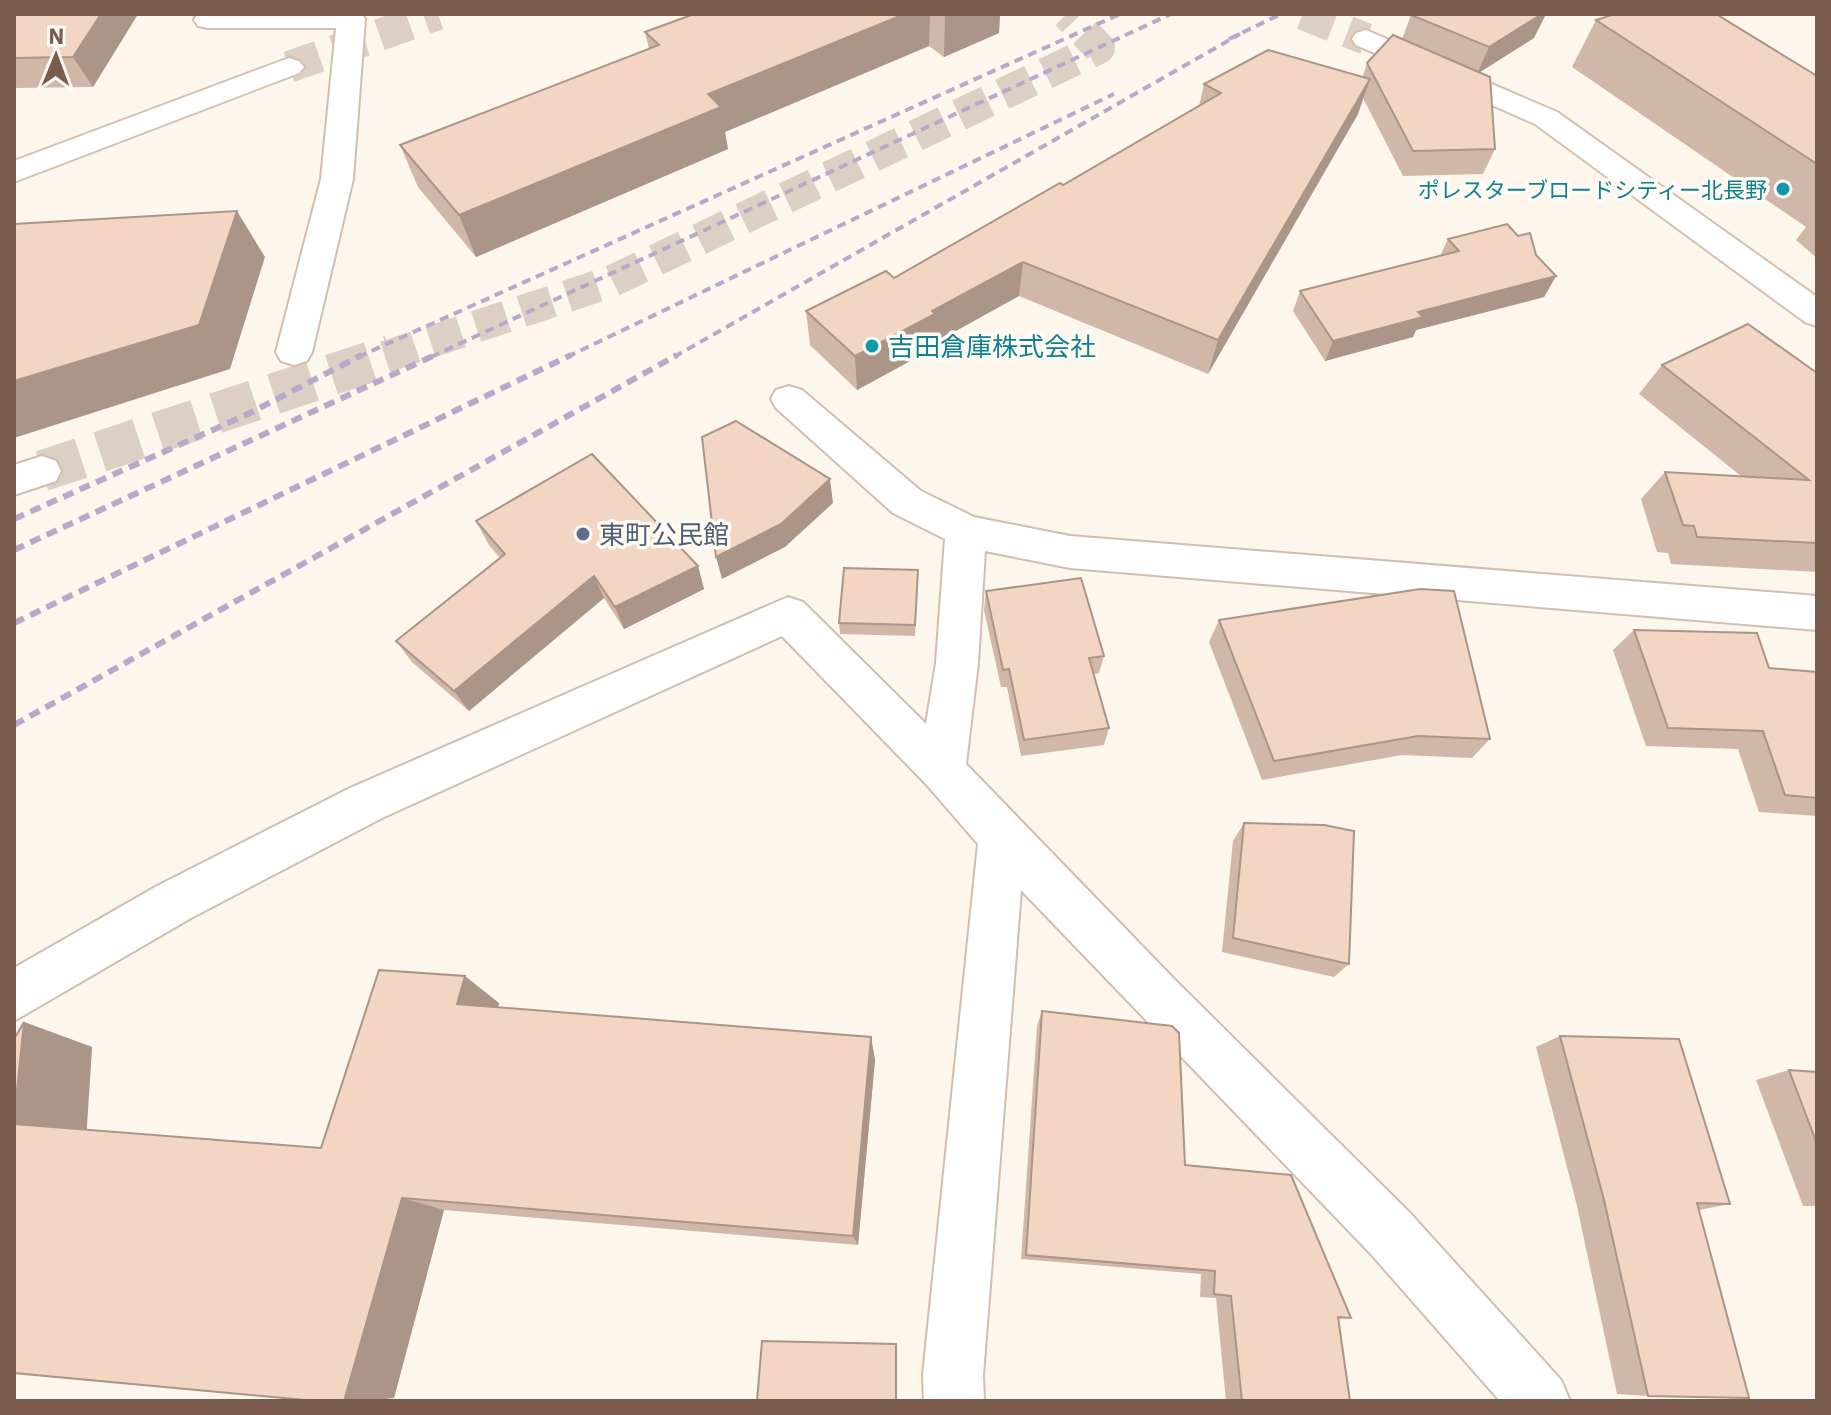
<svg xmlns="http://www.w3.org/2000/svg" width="1831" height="1415" font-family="'IBM Plex Sans','Noto Sans JP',sans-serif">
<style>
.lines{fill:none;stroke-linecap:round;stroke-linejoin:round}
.street-tunnel-far1{stroke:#dcd0c4;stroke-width:32;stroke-dasharray:32 16;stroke-linecap:butt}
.street-tunnel{stroke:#dcd0c4;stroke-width:41;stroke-dasharray:41 20;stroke-linecap:butt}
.secondary-tunnel{stroke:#dcd0c4;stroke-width:32;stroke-dasharray:32 16;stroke-linecap:butt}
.street-casing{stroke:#d1beb0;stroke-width:4}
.secondary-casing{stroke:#d6c0b0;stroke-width:4}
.street{fill:#fff;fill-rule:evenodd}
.secondary{fill:#fff;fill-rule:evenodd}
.rail-far1{stroke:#b9a8c9;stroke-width:4;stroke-dasharray:9 6;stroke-linecap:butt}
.rail{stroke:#b9a8c9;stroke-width:6;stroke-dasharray:11 7;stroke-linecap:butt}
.wall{fill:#d1b7a8}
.shaded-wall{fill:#aa9588}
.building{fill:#f3d5c3;stroke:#aa9588;stroke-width:2}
.culture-dot{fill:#0f9aa8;stroke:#fffaf3;stroke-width:3}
.service-dot{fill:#5c6f8a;stroke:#fffaf3;stroke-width:3}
.labels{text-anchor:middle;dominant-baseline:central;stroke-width:7;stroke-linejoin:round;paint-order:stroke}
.far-culture-label{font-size:22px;fill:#0d838f;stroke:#fffaf3;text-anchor:end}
.culture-label{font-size:26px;fill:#0d838f;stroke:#fffaf3;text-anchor:start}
.service-label{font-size:26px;fill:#4e5e75;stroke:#fffaf3;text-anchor:start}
</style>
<rect width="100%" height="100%" fill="#fdf6ec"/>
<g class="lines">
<path class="street-tunnel-far1" d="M 385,357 L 610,282 L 1099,48 L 1067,14"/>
<path class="street-tunnel" d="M 42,471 L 391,355"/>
<g class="secondary-tunnel">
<path d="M 1303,14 L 1366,39"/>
<path d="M 289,67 L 438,14"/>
</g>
<g class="street-casing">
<g id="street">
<path d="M 197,14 L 362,14 L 365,19 L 353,179 L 312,352 L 307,361 L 294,365 L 281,361 L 276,352 L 321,179 L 336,28 L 208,28 L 198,26 L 194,20 Z"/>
<path d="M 789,386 L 802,390 L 921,491 L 974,517 L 1070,536 L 1817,596 L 1817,630 L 1070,568 L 985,551 L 978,663 L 966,764 L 1176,981 L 1410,1213 L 1561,1380 L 1570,1401 L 1500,1401 L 1370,1253 L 1021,890 L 983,1375 L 984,1401 L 924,1401 L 923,1375 L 978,844 L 926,784 L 782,636 L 382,818 L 191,918 L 14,1021 L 14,968 L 157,886 L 350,788 L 788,597 L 803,602 L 926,724 L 936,663 L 945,539 L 893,513 L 776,408 L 771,399 L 776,390 Z"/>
<path d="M 42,456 L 56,461 L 61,471 L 56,481 L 14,495 L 14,465 Z"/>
</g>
</g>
<g class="secondary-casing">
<g id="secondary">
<path d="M 1366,30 L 1557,112 L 1817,297 L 1817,326 L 1805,322 L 1535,124 L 1356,45 L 1352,39 L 1356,33 Z"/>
<path d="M 289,58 L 299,61 L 304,67 L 299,73 L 14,182 L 14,161 Z"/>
</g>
</g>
<use href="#street" class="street"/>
<use href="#secondary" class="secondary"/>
<g class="rail-far1">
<path d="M 1229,39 L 1281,14"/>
<path d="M 358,357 L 1120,14"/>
<path d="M 431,357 L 1171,14"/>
<path d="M 567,357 L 1114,94"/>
<path d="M 674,357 L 1240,34"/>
</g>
<g class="rail">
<path d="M 14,519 L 246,415 L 362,355"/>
<path d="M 14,550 L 435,355"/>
<path d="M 14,623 L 571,355"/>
<path d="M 14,725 L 677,355"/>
</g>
</g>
<g class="wall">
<path d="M 14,14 L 138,14 L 93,87 L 14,88 Z"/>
<path d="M 694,14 L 1000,14 L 999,33 L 944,57 L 929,46 L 725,132 L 728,149 L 476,257 L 418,187 L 400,145 L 649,49 L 645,32 Z"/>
<path d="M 1411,15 L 1534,38 L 1480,72 L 1495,149 L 1483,174 L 1403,176 L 1363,98 L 1358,114 L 1208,374 L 1019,296 L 934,343 L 934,348 L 857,390 L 810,345 L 806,311 L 894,278 L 1063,185 L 1199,106 L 1204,84 L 1363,76 L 1367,63 L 1402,39 Z"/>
<path d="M 1596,20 L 1817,76 L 1817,258 L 1796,240 L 1806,227 L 1572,67 Z"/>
<path d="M 1448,239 L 1536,255 L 1556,276 L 1544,297 L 1416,330 L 1413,337 L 1325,361 L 1293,311 L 1300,291 L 1440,256 Z"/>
<path d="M 1662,365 L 1817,373 L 1817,572 L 1671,564 L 1668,553 L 1657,552 L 1641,499 L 1665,472 L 1741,476 L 1639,394 Z"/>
<path d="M 476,521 L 698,566 L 704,589 L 624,629 L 604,598 L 469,711 L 412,662 L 396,641 L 500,558 L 489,545 Z"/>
<path d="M 918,582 L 915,636 L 840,634 L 839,623 Z"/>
<path d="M 986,591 L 1104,656 L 1099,673 L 1094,674 L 1109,728 L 1104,745 L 1021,756 L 1007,687 L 1001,687 L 984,610 Z"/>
<path d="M 1219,620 L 1490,739 L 1472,758 L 1402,755 L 1262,780 L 1209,642 Z"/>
<path d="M 1634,630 L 1769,668 L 1817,672 L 1817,816 L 1759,812 L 1738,749 L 1646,746 L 1613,650 Z"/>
<path d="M 1244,823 L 1349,964 L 1334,977 L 1222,952 L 1233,841 Z"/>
<path d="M 499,1003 L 498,1007 L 871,1037 L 875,1060 L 858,1245 L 444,1210 L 394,1398 L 14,1373 L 24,1022 L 92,1047 L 86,1130 L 321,1148 Z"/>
<path d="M 1042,1011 L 1185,1165 L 1351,1318 L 1338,1319 L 1350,1401 L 1226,1401 L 1216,1298 L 1200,1297 L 1201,1274 L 1021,1259 L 1037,1026 Z"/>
<path d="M 1560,1036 L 1730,1204 L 1699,1210 L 1648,1396 L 1617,1394 L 1577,1206 L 1536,1047 Z"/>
<path d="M 1789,1070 L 1817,1072 L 1817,1206 L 1803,1206 L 1756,1080 Z"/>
</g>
<g class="shaded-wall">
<path d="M 101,14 L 138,14 L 93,87 L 73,57 Z"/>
<path d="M 905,14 L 930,14 L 929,46 L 725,132 L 728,149 L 476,257 L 459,215 L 708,94 Z"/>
<path d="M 947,14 L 1000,14 L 999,33 L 944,57 L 945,15 Z"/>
<path d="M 1542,14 L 1546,14 L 1534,38 L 1477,74 L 1489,47 Z"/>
<path d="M 1370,79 L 1358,114 L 1208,374 L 1218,340 Z"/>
<path d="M 237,211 L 265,257 L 230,369 L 14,438 L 14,381 Z"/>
<path d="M 1023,262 L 1019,296 L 934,343 L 934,348 L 857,390 L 855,356 L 932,311 Z"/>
<path d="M 1556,276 L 1544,297 L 1416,330 L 1413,337 L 1325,361 L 1333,341 L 1418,312 Z"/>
<path d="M 830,479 L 833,503 L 785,547 L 722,579 L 716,557 Z"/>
<path d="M 698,566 L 704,589 L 624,629 L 615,607 Z"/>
<path d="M 594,576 L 604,598 L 469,711 L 454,691 Z"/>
<path d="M 465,976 L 499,1003 L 492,1030 L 457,1004 Z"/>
<path d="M 24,1022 L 92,1047 L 86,1142 L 14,1124 Z"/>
<path d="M 871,1037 L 875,1060 L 858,1245 L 853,1236 Z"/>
<path d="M 402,1198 L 444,1210 L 394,1398 L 369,1401 L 344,1401 Z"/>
</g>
<g class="building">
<path d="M 14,14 L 101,14 L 73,57 L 14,58 Z"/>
<path d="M 694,14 L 905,14 L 708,94 L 721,107 L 459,215 L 400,145 L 659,45 L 645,32 Z"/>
<path d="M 1412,14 L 1542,14 L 1489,47 L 1411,15 Z"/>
<path d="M 1615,14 L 1716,14 L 1817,76 L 1817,164 L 1596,20 Z"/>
<path d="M 1393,35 L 1490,77 L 1495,149 L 1413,151 L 1367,63 Z"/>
<path d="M 1268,50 L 1370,79 L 1218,340 L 1023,262 L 932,311 L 935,314 L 855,356 L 806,311 L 886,271 L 894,278 L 1060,183 L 1063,185 L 1221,93 L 1204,84 Z"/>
<path d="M 237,211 L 199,325 L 14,381 L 14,224 Z"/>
<path d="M 1507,224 L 1518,236 L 1530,233 L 1536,255 L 1556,276 L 1418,312 L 1423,317 L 1333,341 L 1300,291 L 1459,251 L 1448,239 Z"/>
<path d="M 1748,324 L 1817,373 L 1817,543 L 1697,537 L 1694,526 L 1683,525 L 1665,472 L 1809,480 L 1662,365 Z"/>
<path d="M 736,421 L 830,479 L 781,524 L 716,557 L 702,437 Z"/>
<path d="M 592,454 L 698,566 L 615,607 L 594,576 L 454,691 L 396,641 L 505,554 L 476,521 Z"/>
<path d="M 844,568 L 918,570 L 915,625 L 839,623 Z"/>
<path d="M 1081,578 L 1104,656 L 1089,658 L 1109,728 L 1024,740 L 1009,669 L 1003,670 L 986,591 Z"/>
<path d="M 1420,589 L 1454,591 L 1490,739 L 1418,736 L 1274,761 L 1219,620 Z"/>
<path d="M 1634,630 L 1757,633 L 1769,668 L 1817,672 L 1817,798 L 1785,795 L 1763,731 L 1668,728 Z"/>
<path d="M 1244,823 L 1324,825 L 1354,831 L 1349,964 L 1233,938 Z"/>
<path d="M 379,970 L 465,976 L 457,1004 L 871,1037 L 853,1236 L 402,1198 L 344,1401 L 316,1401 L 14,1373 L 14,1124 L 321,1148 Z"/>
<path d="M 1042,1011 L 1172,1026 L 1179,1033 L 1185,1165 L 1291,1175 L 1351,1318 L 1338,1317 L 1350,1401 L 1242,1401 L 1231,1296 L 1214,1294 L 1215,1271 L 1026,1255 Z"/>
<path d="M 24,1022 L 14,1119 L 14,1039 Z"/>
<path d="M 1560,1036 L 1679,1039 L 1730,1204 L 1697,1203 L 1749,1398 L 1648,1396 L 1604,1200 Z"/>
<path d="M 1789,1070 L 1817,1072 L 1817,1144 Z"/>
<path d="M 762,1341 L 896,1344 L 896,1401 L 757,1401 Z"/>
</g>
<g class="culture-dot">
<circle cx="1783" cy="189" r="8"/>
<circle cx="872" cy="346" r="8"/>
</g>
<circle class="service-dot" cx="583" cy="534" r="8"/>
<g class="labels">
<g class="far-culture-label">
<text x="1767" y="189">ポレスターブロードシティー北長野</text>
</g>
<g class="culture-label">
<text x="888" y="346">吉田倉庫株式会社</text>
</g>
<g class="service-label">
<text x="599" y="534">東町公民館</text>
</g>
</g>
<rect width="1831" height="1415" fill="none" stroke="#7a5c4d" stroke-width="32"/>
<g transform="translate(56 56) rotate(1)" stroke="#fffaf3" stroke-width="6" paint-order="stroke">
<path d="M0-6L14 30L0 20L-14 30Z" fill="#7a5c4d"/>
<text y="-12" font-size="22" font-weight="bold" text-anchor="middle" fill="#7a5c4d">N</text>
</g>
</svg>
